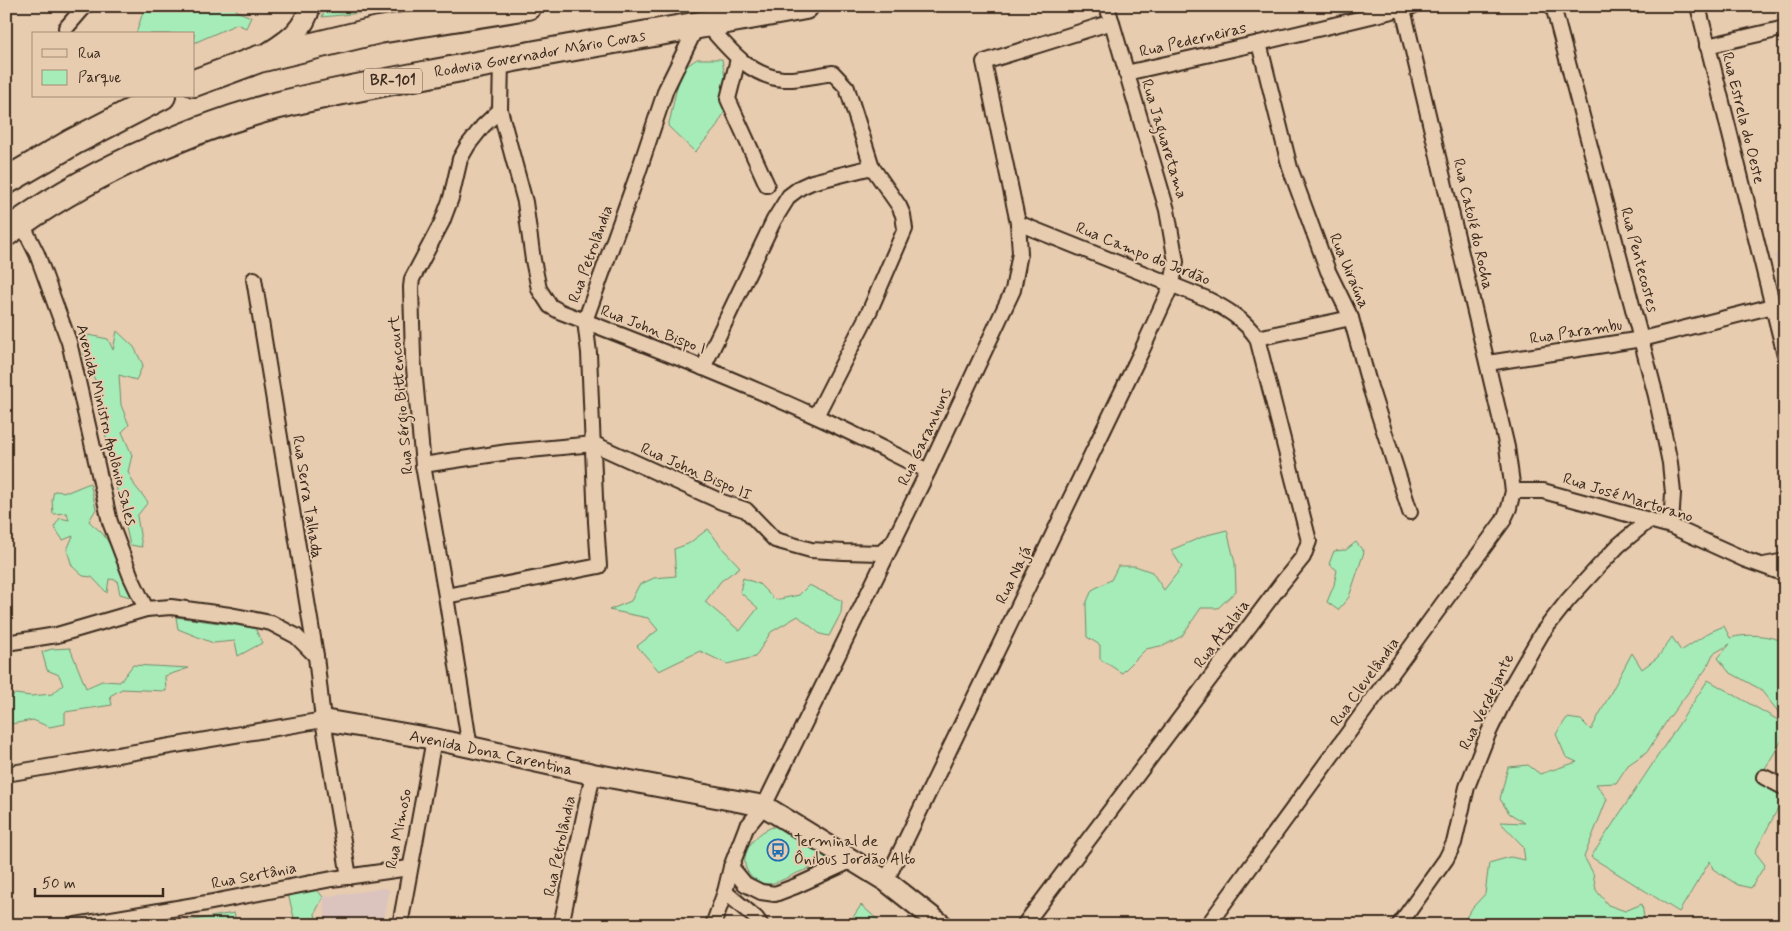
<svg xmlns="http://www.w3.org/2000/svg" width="1791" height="931" font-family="Mynerve,sans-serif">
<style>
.built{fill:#dcc4be}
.green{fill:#a6ecb8;stroke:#708b6b}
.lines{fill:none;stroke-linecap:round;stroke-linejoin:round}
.street-casing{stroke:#3b2a1e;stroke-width:18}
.secondary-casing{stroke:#3b2a1e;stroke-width:24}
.highway-casing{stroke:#3b2a1e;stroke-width:30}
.street{stroke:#e8ccaf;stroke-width:14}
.secondary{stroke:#e8ccaf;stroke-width:20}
.highway{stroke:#e8ccaf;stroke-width:26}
.labels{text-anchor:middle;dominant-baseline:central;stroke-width:4;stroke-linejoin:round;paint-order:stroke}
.shield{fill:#e8ccaf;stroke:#6f5b4a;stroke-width:1}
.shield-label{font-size:15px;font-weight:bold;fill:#3b2a1e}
.street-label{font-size:16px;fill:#3b2a1e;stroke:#e8ccaf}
.poi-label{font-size:16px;fill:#3b2a1e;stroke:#e8ccaf;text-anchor:start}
</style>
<rect width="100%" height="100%" fill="#e8ccaf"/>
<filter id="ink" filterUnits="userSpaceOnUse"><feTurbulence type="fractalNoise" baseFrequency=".02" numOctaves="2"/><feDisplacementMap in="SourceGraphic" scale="10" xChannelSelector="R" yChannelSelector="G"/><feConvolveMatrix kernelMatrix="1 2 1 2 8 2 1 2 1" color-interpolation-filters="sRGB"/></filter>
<g filter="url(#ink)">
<g class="built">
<path d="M 1785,253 L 1785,275 L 1780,276 L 1774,255 Z"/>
<path d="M 384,888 L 390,890 L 383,925 L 326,925 L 323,897 Z"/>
</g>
<g class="green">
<path d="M 149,6 L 237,6 L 236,11 L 251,17 L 246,28 L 237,24 L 194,43 L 194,34 L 136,34 L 143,12 Z"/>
<path d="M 326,6 L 380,6 L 380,11 L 322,17 Z"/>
<path d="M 697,59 L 722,59 L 729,104 L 715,129 L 695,152 L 668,126 C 674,108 674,86 685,69 C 687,65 693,62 697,59 Z"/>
<path d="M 117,331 L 134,347 L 143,365 L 136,380 L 119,375 L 121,405 L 129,425 L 122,432 L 132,455 L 128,472 L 135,486 L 148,502 L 137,516 L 142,547 L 130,545 L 120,501 L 108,457 L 104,417 L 98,387 L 84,355 L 88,335 L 108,339 L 113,350 Z"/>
<path d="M 90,483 L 96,509 L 89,521 C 93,526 97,528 101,532 C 110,541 132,585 130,597 L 120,594 L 117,580 L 109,579 L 107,593 L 92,577 L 83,576 L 72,566 L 67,550 L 73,536 L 63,540 L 54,527 L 60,518 L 69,520 L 67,513 L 53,514 L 52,500 L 54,491 L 68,492 Z"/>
<path d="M 708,529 L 724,550 L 740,567 L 721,581 L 705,602 L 740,631 L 758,608 L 740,592 L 743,578 L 759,584 L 775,600 L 799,595 L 809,585 L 842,601 L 841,613 L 829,636 L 820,634 L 798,616 L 771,632 L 755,657 L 727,664 L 700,651 L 659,671 L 637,646 L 658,630 L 648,618 L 609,610 L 631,601 L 639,585 L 654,578 L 676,576 L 674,549 L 688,544 Z"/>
<path d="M 1227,530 L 1235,563 L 1236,591 L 1218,608 L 1201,608 L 1182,636 L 1165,645 L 1146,649 L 1122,673 L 1100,659 L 1100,645 L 1087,637 L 1086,604 L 1092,590 L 1111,580 L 1118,566 L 1135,566 L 1152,572 L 1164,590 L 1182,567 L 1171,550 L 1207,535 Z"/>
<path d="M 1356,542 L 1364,552 L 1349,597 L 1338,610 L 1327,602 L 1334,585 L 1337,570 L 1329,564 L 1334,551 L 1346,550 Z"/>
<path d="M 176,617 L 255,628 L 262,643 L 238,656 L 235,641 L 213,643 L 178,629 Z"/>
<path d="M 1724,626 L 1730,638 C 1747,633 1768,635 1785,642 L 1785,720 L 1760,689 L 1729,672 L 1718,658 L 1730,644 L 1713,654 L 1706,669 L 1668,719 L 1647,752 L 1628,765 L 1616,783 L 1596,784 L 1607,799 L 1584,857 L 1593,873 L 1596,890 L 1608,905 L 1625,911 L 1642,904 L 1645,925 L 1461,925 L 1473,907 L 1485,894 L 1489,863 L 1510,857 L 1525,860 L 1523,846 L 1500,822 L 1525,823 L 1509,813 L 1500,799 L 1508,767 L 1528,765 L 1540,774 L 1577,762 L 1566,757 L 1556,734 L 1567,718 L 1581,720 L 1591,730 L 1632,653 L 1642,669 L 1658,657 L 1672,637 L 1681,651 L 1710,632 Z"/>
<path d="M 70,648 L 86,688 L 102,681 L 120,682 L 133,665 L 189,668 L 165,676 L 166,691 L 122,689 L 110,696 L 112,705 L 65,712 L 65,724 L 49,727 L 33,720 L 6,725 L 6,702 L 15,694 L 31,696 L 52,694 L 63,685 L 59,675 L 47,670 L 42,652 L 52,649 Z"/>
<path d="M 1708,680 L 1785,724 L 1785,735 L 1760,777 L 1785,791 L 1785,795 L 1755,852 L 1765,865 L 1751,888 L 1738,885 L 1713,869 L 1710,861 L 1679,912 L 1591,857 Z"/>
<path d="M 778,826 L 815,848 L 827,859 C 819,866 806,869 795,874 C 786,878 776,884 766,884 C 760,883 756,881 752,877 C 732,859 757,828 778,826 Z"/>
<path d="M 303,889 L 317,890 L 323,897 L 315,913 L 316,922 L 308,925 L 296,925 L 288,894 Z"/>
<path d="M 861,905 L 879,921 L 881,925 L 848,925 Z"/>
<path d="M 234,913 L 237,925 L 164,925 Z"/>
</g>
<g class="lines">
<g class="street-casing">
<g id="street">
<path d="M 1553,6 L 1656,396 L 1670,463 L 1673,493 L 1671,526"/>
<path d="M 1698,6 L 1785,355"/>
<path d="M 707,24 C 728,48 749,76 783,79 C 799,80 817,75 833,73 L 847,88 L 872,167 L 899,206 L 903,215 L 905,229 L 870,310 L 816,416"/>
<path d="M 66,28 L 85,6"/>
<path d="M 1259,43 L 1290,168 L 1328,271 L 1351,318 L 1370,387 L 1410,512"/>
<path d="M 1707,46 L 1785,28"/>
<path d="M 738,59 L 728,99 L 767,185"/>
<path d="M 1126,73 L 1259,43 L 1413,6"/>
<path d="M 500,110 L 525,202 L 533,260 L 539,289 L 550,306 L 561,312 C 647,345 732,378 815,416 C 853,433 891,453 928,471"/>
<path d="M 21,222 L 37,254 L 69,342 L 110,522 L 131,577 L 146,609"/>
<path d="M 1018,223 L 1205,298 C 1225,308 1244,319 1257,338 L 1309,541 L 1303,557 L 1282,583 L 1024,925"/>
<path d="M 254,279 L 316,656 L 323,720 L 349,877"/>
<path d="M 1257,338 L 1351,318"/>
<path d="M 1488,363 L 1642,339 L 1785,303"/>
<path d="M 703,368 L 774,220 L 789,196 L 801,187 L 812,182 L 872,167"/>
<path d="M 423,465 L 508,452 L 594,444 L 722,502 L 746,510 L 775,540 L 811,550 L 844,552 L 881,553 L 892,543"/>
<path d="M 1513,491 L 1543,491 L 1671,526 L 1746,560 L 1785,574"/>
<path d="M 1764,565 L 1785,561"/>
<path d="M 446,596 L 599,566 L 596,522 L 589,353 L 585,321 L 637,176 L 666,89 L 697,26"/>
<path d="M 6,643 L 57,635 L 146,609 L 171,607 L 230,615 L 271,623 L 296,636 L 316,656"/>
<path d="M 470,748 L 446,596 L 423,465 L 413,357 L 411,287 L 412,279 L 442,222 L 451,198 L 460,159 L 468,145 L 483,126 L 500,110 L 501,60"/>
<path d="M 6,774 L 323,720"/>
<path d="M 1764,777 L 1785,788"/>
<path d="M 731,867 L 745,884 L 761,892 L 775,894 L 796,886 L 853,860"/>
<path d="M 886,881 L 1142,350 L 1172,284 L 1176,262 L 1167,210 L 1107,6"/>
<path d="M 725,892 L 756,918 L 761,925"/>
<path d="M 76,925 L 207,903 L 332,879 L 409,868"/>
<path d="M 400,925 L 434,739"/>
<path d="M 561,925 L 593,774"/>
<path d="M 713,925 L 725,892 L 731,867 L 746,828 L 764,806 L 928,471 L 1013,290 L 1020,253 L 1018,223 L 984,62 L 1112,22"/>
<path d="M 1208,925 L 1503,521 L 1509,508 L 1513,491 L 1507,447 L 1403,9"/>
<path d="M 1399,925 L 1446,859 L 1454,843 L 1467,787 L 1488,734 L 1510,688 L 1542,633 L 1568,600 L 1599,566 L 1619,545 L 1648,521"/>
</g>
</g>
<g class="secondary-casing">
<g id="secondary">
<path d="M 270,52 C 289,40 304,30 310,6"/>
<path d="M 323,720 L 434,739 L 593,774 L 764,806 L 886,881 L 942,925"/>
</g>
</g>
<g class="highway-casing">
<g id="highway">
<path d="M 194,83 L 259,59 L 379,30 L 528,6"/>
<path d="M 6,181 L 73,142 L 162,96"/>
<path d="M 6,233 C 82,177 180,132 271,107 C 334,91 398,80 461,68 C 576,46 691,27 805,6"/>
</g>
</g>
<use href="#street" class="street"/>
<use href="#secondary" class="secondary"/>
<use href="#highway" class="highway"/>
</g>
</g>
<defs>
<g id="bus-ring" transform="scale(1.125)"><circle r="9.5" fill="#e8ccaf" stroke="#1f6fb2" stroke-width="1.5"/><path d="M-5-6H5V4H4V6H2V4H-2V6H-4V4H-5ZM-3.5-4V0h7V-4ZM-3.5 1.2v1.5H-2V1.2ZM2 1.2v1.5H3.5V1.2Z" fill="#1f6fb2"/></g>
</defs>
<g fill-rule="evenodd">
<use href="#bus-ring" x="778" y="850"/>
</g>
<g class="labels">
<rect class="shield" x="364" y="68.5" width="58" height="25" rx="4"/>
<g class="shield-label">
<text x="393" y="81">BR-101</text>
</g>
<g class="street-label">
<text transform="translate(1193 40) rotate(-13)">Rua Pederneiras</text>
<text transform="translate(540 54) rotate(-10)">Rodovia Governador Mário Covas</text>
<text transform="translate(1743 118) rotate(76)">Rua Estrela do Oeste</text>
<text transform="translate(1164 139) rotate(73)">Rua Jaguaretama</text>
<text transform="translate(1473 224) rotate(77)">Rua Catolé do Rocha</text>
<text transform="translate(591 254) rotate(-70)">Rua Petrolândia</text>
<text transform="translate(1143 254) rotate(22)">Rua Campo do Jordão</text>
<text transform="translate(1639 260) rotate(75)">Rua Pentecostes</text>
<text transform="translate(1349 271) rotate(67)">Rua Uiraúna</text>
<text transform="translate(653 330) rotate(21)">Rua John Bispo I</text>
<text transform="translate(1576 332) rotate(-9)">Rua Parambu</text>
<text transform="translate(401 395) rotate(-95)">Rua Sérgio Bittencourt</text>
<text transform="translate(106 425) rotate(76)">Avenida Ministro Apolônio Sales</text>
<text transform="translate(925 437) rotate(-65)">Rua Garanhuns</text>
<text transform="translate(696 472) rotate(24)">Rua John Bispo II</text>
<text transform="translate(307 497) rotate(81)">Rua Serra Talhada</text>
<text transform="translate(1628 498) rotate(17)">Rua José Martorano</text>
<text transform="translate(1014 575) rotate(-64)">Rua Najá</text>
<text transform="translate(1222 634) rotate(-53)">Rua Atalaia</text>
<text transform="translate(1365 682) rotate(-54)">Rua Clevelândia</text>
<text transform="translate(1487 702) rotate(-64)">Rua Verdejante</text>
<text transform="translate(491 753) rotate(12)">Avenida Dona Carentina</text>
<text transform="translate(399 829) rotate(-79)">Rua Mimoso</text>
<text transform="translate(560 846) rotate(-78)">Rua Petrolândia</text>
<text transform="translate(254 876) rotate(-11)">Rua Sertânia</text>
</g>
<g class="poi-label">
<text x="794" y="841">Terminal de<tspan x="794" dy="18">Ônibus Jordão Alto</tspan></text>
</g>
</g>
<rect width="1791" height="931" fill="none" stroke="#e8ccaf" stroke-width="25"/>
<rect x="12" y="12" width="1766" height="906" fill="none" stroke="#3b2a1e" stroke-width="2" filter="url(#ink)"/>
<rect x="32" y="32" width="162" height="65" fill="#e8ccaf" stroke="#a38b75"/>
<rect x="42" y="49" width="25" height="8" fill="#e8ccaf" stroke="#a38b75"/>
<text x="78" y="58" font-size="15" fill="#3b2a1e">Rua</text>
<rect x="42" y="70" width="25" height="15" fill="#a6ecb8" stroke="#a38b75"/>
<text x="78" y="82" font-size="15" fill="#3b2a1e">Parque</text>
<path d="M35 888v8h128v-8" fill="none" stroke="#3b2a1e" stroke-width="2.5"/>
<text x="42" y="888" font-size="15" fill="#3b2a1e" stroke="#e8ccaf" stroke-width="4" paint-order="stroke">50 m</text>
</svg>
